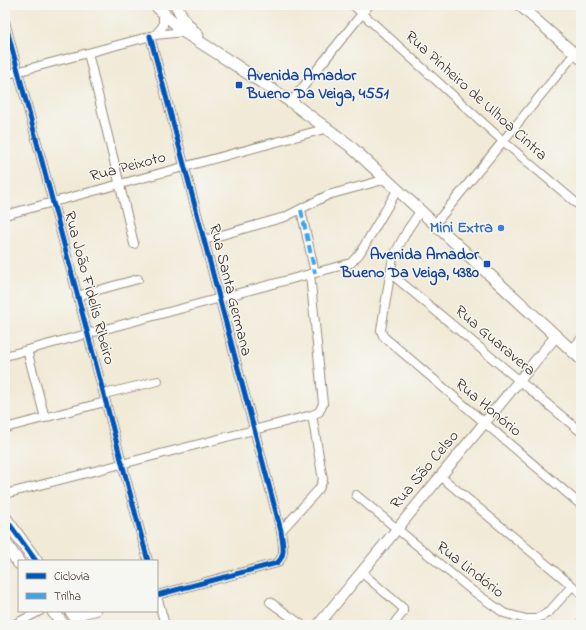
<svg xmlns="http://www.w3.org/2000/svg" width="586" height="630" font-family="'Indie Flower',sans-serif">
<style>
.lines{fill:none;stroke-linecap:round;stroke-linejoin:round}
.minor-casing{stroke:#968a7a;stroke-width:10}
.tertiary-casing{stroke:#968a7a;stroke-width:12}
.secondary-casing{stroke:#968a7a;stroke-width:13}
.primary-casing{stroke:#968a7a;stroke-width:14}
.minor{stroke:#fff;stroke-width:8}
.tertiary{stroke:#fff;stroke-width:10}
.secondary{stroke:#fff;stroke-width:11}
.primary{stroke:#fff;stroke-width:12}
.quiet{stroke:#3fa3ea;stroke-width:4;stroke-dasharray:8 4;stroke-linecap:butt}
.cycleway-casing{stroke:#f6f6f2;stroke-width:8}
.cycleway{stroke:#0057b8;stroke-width:5}
.transit-dot{fill:#1a4fb4;stroke:#f6f6f2;stroke-width:1.5}
.shop-dot{fill:#3f7fe0;stroke:#f6f6f2;stroke-width:1.5}
.labels{text-anchor:middle;dominant-baseline:central;stroke-width:3;stroke-linejoin:round;paint-order:stroke}
.transit-label{font-size:16px;font-weight:bold;fill:#164399;stroke:#f6f6f2;text-anchor:start}
.street-label{font-size:16px;fill:#3b2a1e;stroke:#f6f6f2}
.shop-label{font-size:16px;font-weight:bold;fill:#366cbe;stroke:#f6f6f2;text-anchor:end}
</style>
<rect width="100%" height="100%" fill="#f6f6f2"/>
<filter id="ink" filterUnits="userSpaceOnUse"><feTurbulence type="fractalNoise" baseFrequency=".025" numOctaves="2"/><feDisplacementMap in="SourceGraphic" scale="8" xChannelSelector="R" yChannelSelector="G"/><feConvolveMatrix kernelMatrix="1 2 1 2 8 2 1 2 1" color-interpolation-filters="sRGB"/></filter>
<filter id="wash" filterUnits="userSpaceOnUse"><feTurbulence type="fractalNoise" baseFrequency=".012" numOctaves="4" result="noise"/><feDisplacementMap in="SourceGraphic" scale="16" xChannelSelector="R" yChannelSelector="G"/><feGaussianBlur stdDeviation="0.9" result="paint"/><feColorMatrix in="noise" values="0 0 0 0 0 0 0 0 0 0 0 0 0 0 0 0 0 1.4 0 .05"/><feComposite in="paint" operator="in"/></filter>
<g filter="url(#wash)">
<rect width="100%" height="100%" fill="#f1ead7"/>
</g>
<g filter="url(#ink)">
<g class="lines">
<g class="minor-casing">
<g id="minor">
<path d="M 353,5 L 503,141 L 581,207"/>
<path d="M 5,22 L 148,561"/>
<path d="M 155,35 L 163,26 L 163,12"/>
<path d="M 150,36 L 281,531 C 282,542 287,555 277,563 L 157,595"/>
<path d="M 88,53 L 134,244"/>
<path d="M 5,75 L 155,35 L 184,32"/>
<path d="M 291,102 L 369,5"/>
<path d="M 301,210 L 315,273"/>
<path d="M 421,210 L 408,229 L 393,257 L 381,330 L 383,336 L 581,505"/>
<path d="M 5,215 L 328,128"/>
<path d="M 435,224 L 581,46"/>
<path d="M 204,240 L 285,217 L 328,195 L 387,179"/>
<path d="M 390,273 L 581,432"/>
<path d="M 77,296 L 138,279"/>
<path d="M 27,350 L 45,418"/>
<path d="M 571,350 L 581,339"/>
<path d="M 5,356 L 351,263 L 360,253 L 398,189"/>
<path d="M 104,394 L 158,381"/>
<path d="M 5,428 L 105,402"/>
<path d="M 440,476 L 581,593"/>
<path d="M 5,494 L 312,415"/>
<path d="M 356,495 L 470,589 L 504,613 L 526,619 L 536,619 L 549,612 L 572,586"/>
<path d="M 281,531 L 319,489 L 323,480 L 312,415 L 319,412 L 323,404 L 310,274"/>
<path d="M 361,572 L 403,608 L 403,612 L 393,625"/>
<path d="M 157,596 L 165,625"/>
<path d="M 270,602 L 302,625"/>
<path d="M 75,616 L 96,611"/>
<path d="M 13,625 L 40,611"/>
<path d="M 581,625 L 581,623"/>
</g>
</g>
<g class="tertiary-casing">
<g id="tertiary">
<path d="M 519,5 L 581,59"/>
<path d="M 318,625 L 556,336"/>
</g>
</g>
<g class="secondary-casing">
<g id="secondary">
<path d="M 155,5 L 184,32 L 217,53 L 291,102 L 349,145 L 581,359"/>
<path d="M 176,5 L 184,20 L 198,36"/>
</g>
</g>
<g class="primary-casing">
<g id="primary">
<path d="M 5,518 L 36,561"/>
<path d="M 5,543 L 19,563"/>
<path d="M 53,611 L 63,625"/>
<path d="M 71,611 L 81,625"/>
</g>
</g>
<use href="#minor" class="minor"/>
<use href="#tertiary" class="tertiary"/>
<use href="#secondary" class="secondary"/>
<use href="#primary" class="primary"/>
<path class="quiet" d="M 301,210 L 315,273"/>
<g class="cycleway-casing">
<g id="cycleway">
<path d="M 5,22 L 148,561"/>
<path d="M 150,36 L 281,531 C 282,542 287,555 277,563 L 157,595"/>
<path d="M 5,518 L 36,561"/>
</g>
</g>
<use href="#cycleway" class="cycleway"/>
</g>
</g>
<g class="transit-dot">
<rect x="235" y="81" width="8" height="8" rx="2"/>
<rect x="483" y="260" width="8" height="8" rx="2"/>
</g>
<circle class="shop-dot" cx="501" cy="228" r="4"/>
<g class="labels">
<g class="transit-label">
<text x="247" y="76">Avenida Amador<tspan x="247" dy="18">Bueno Da Veiga, 4551</tspan></text>
<text x="479" y="255" text-anchor="end">Avenida Amador<tspan x="479" dy="18">Bueno Da Veiga, 4380</tspan></text>
</g>
<g class="street-label">
<text transform="translate(476 96) rotate(42)">Rua Pinheiro de Ulhoa Cintra</text>
<text transform="translate(128 167) rotate(-15)">Rua Peixoto</text>
<text transform="translate(89 288) rotate(75)">Rua João Fidelis Ribeiro</text>
<text transform="translate(230 290) rotate(76)">Rua Santa Germana</text>
<text transform="translate(495 341) rotate(40)">Rua Guaravera</text>
<text transform="translate(488 408) rotate(40)">Rua Honório</text>
<text transform="translate(425 470) rotate(-50)">Rua São Celso</text>
<text transform="translate(470 570) rotate(38)">Rua Lindório</text>
</g>
<g class="shop-label">
<text x="493" y="228">Mini Extra</text>
</g>
</g>
<rect width="586" height="630" fill="none" stroke="#f6f6f2" stroke-width="20"/>
<rect x="18" y="560" width="140" height="52" fill="#f6f6f2" stroke="#aba49d"/>
<rect x="26" y="573" width="20" height="6" fill="#0057b8" stroke="#aba49d"/>
<text x="54" y="580" font-size="12" fill="#3b2a1e">Ciclovia</text>
<rect x="26" y="593" width="20" height="6" fill="#3fa3ea" stroke="#aba49d"/>
<text x="54" y="600" font-size="12" fill="#3b2a1e">Trilha</text>
</svg>
